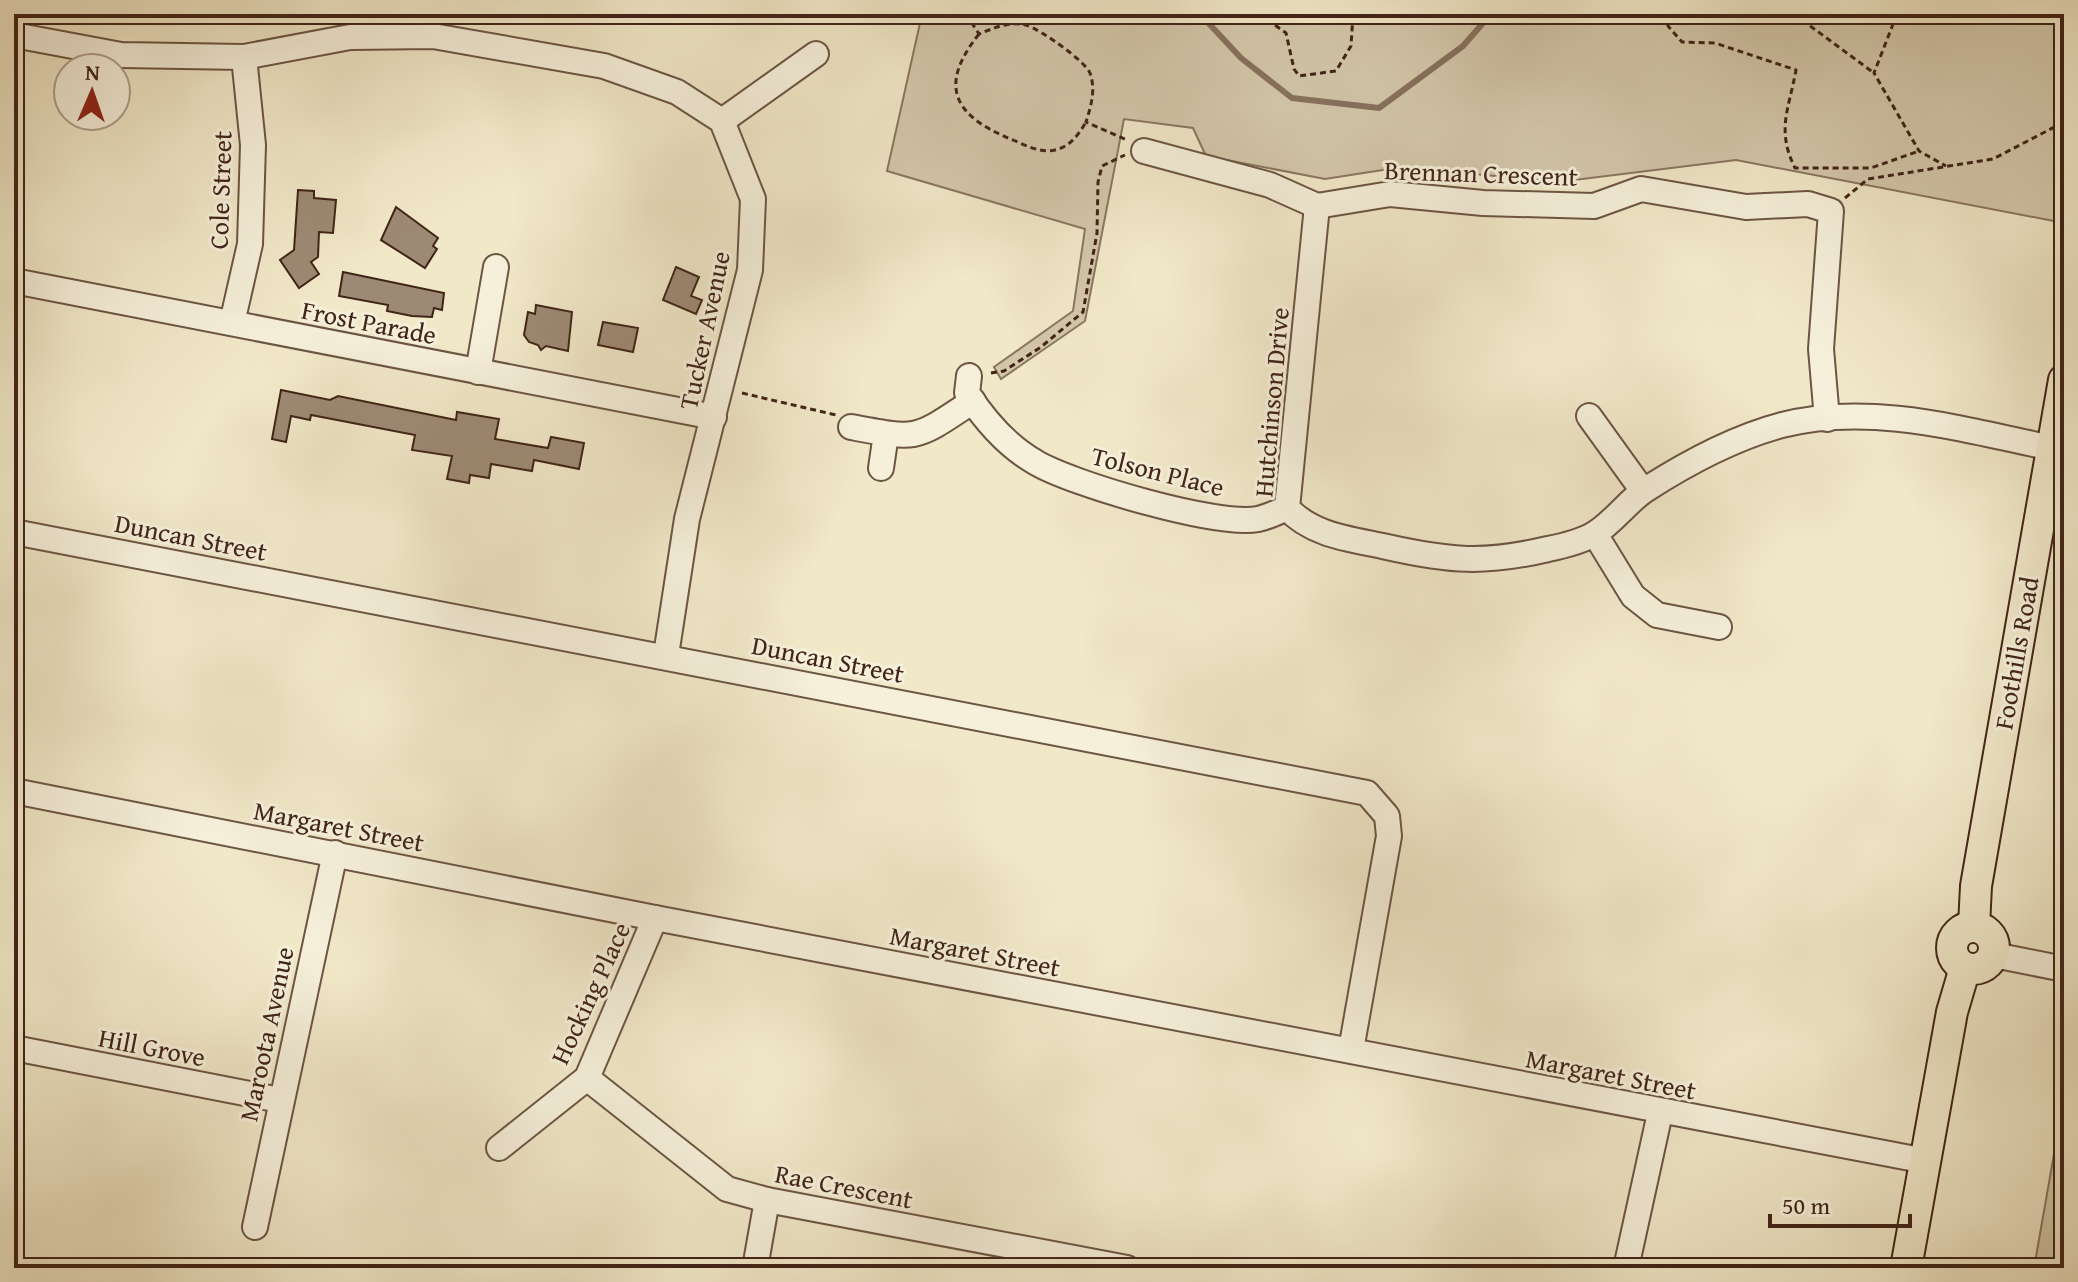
<svg xmlns="http://www.w3.org/2000/svg" width="2078" height="1282" font-family="'Gentium Book Plus',serif">
<style>
.green{fill:#d3c7aa;stroke:#8a7661;stroke-width:2}
.lines{fill:none;stroke-linecap:round;stroke-linejoin:round}
.stream{stroke:#87715e;stroke-width:6}
.building{fill:#9d8a74;stroke:#412418;stroke-width:2}
.minor-casing{stroke:#6d5544;stroke-width:28}
.major-casing{stroke:#412418;stroke-width:34}
.path{stroke:#412418;stroke-width:3;stroke-dasharray:6 4;stroke-linecap:butt}
.minor{stroke:#f6f0db;stroke-width:24}
.major{stroke:#f1e8c8;stroke-width:30}
.labels{text-anchor:middle;dominant-baseline:central;stroke-width:6;stroke-linejoin:round;paint-order:stroke}
.street-label{font-size:26px;fill:#412418;stroke:#f6f0db}
</style>
<rect width="100%" height="100%" fill="#f1e8c8"/>
<filter id="stains"><feTurbulence type="fractalNoise" baseFrequency=".0025" numOctaves="4"/><feColorMatrix values="0 0 0 0 .2 0 0 0 0 .09 0 0 0 0 .02 0 0 0 .5 -.17"/></filter>
<radialGradient id="worn" r=".72"><stop offset=".6" stop-color="#630" stop-opacity="0"/><stop offset="1" stop-color="#630" stop-opacity=".3"/></radialGradient>
<g class="green">
<path d="M 922,14 L 2064,14 L 2064,223 L 1736,160 L 1558,182 L 1402,167 L 1325,179 L 1206,156 L 1193,128 L 1124,119 L 1085,321 L 1001,379 L 994,367 L 1073,311 L 1085,229 L 887,171 Z"/>
<path d="M 2064,1097 L 2064,1268 L 2034,1268 Z"/>
</g>
<g class="lines">
<path class="stream" d="M 1200,14 L 1241,58 L 1292,98 L 1379,108 L 1463,46 L 1491,14"/>
</g>
<g class="building">
<path d="M 298,190 L 314,191 L 314,198 L 336,200 L 333,233 L 319,232 L 318,257 L 311,262 L 319,274 L 299,288 L 280,260 L 294,250 Z"/>
<path d="M 396,207 L 438,238 L 433,246 L 437,249 L 425,268 L 381,240 Z"/>
<path d="M 676,267 L 699,277 L 691,296 L 702,300 L 696,314 L 663,300 Z"/>
<path d="M 343,272 L 444,293 L 442,310 L 434,308 L 432,317 L 412,316 L 387,311 L 388,305 L 339,296 Z"/>
<path d="M 536,305 L 572,312 L 568,351 L 546,346 L 541,350 L 538,345 L 529,342 L 524,335 L 528,312 L 535,314 Z"/>
<path d="M 603,322 L 638,328 L 633,352 L 598,345 Z"/>
<path d="M 281,390 L 330,400 L 338,396 L 456,420 L 457,412 L 499,419 L 495,439 L 548,448 L 551,437 L 584,443 L 579,469 L 534,460 L 532,471 L 491,464 L 489,478 L 470,475 L 469,483 L 447,479 L 452,456 L 412,450 L 415,435 L 311,415 L 310,420 L 291,416 L 286,442 L 272,439 Z"/>
</g>
<g class="lines">
<g class="minor-casing">
<g id="minor">
<path d="M 14,35 L 121,55 L 244,57 L 350,37 L 433,36 L 604,66 L 677,92 L 722,121 L 753,199 L 750,270 L 687,519 L 666,655"/>
<path d="M 722,121 L 816,54"/>
<path d="M 1144,151 L 1270,185 L 1317,206"/>
<path d="M 1317,206 L 1287,508 C 1313,536 1351,539 1387,547 C 1450,561 1484,564 1548,549 C 1563,546 1582,541 1594,534 C 1613,523 1627,502 1645,490 C 1687,463 1733,438 1782,425 C 1870,402 1965,430 2052,448"/>
<path d="M 1317,206 L 1390,194 L 1483,203 L 1594,206 L 1641,189 L 1746,207 L 1808,204 L 1831,211 L 1821,349 L 1827,419"/>
<path d="M 14,281 L 714,417"/>
<path d="M 232,323 L 250,244 L 253,145 L 244,57"/>
<path d="M 478,372 L 496,267"/>
<path d="M 969,376 L 967,393 C 984,419 1007,446 1035,462 C 1071,484 1219,527 1258,519 C 1268,517 1278,512 1287,508"/>
<path d="M 1589,416 L 1643,491"/>
<path d="M 851,427 C 920,440 914,440 973,401"/>
<path d="M 881,468 L 886,434"/>
<path d="M 14,532 L 1367,793 L 1387,816 L 1389,836 L 1351,1050"/>
<path d="M 1595,534 L 1633,596 L 1657,615 L 1719,627"/>
<path d="M 14,791 L 655,918 L 1926,1161"/>
<path d="M 1994,955 L 2064,969"/>
<path d="M 14,1048 L 280,1100"/>
<path d="M 587,1078 L 727,1189 L 767,1200 L 1127,1268"/>
<path d="M 499,1148 L 587,1078 L 655,918"/>
<path d="M 255,1227 L 335,853"/>
<path d="M 755,1268 L 767,1200"/>
<path d="M 1626,1268 L 1660,1113"/>
</g>
</g>
<g class="major-casing">
<g id="major">
<path d="M 1974,926 L 1976,886 L 2064,380"/>
<circle cx="1973" cy="948" r="21"/>
<path d="M 1906,1268 L 1952,1012 L 1965,968"/>
</g>
</g>
<g class="path">
<path d="M 966,14 L 979,34 C 994,28 1009,21 1026,25 C 1040,29 1085,61 1090,73 C 1096,90 1091,106 1086,122 L 1127,140"/>
<path d="M 1025,14 L 1027,25"/>
<path d="M 1237,14 L 1272,23 L 1286,33 L 1294,69 L 1299,76 L 1336,71 L 1351,46 L 1353,14"/>
<path d="M 1669,14 L 1668,26 L 1682,42 L 1715,43 L 1796,70 C 1789,109 1776,130 1795,168 L 1871,168 L 1919,151"/>
<path d="M 1794,14 L 1874,73"/>
<path d="M 1897,14 L 1874,73 L 1919,151 L 1946,166"/>
<path d="M 979,34 C 936,88 956,117 1013,140 C 1027,146 1040,153 1055,150 C 1070,147 1079,134 1086,122"/>
<path d="M 1845,198 L 1868,179 L 1993,159 L 2064,122"/>
<path d="M 991,373 L 1004,371 L 1041,347 L 1083,312 L 1097,233 L 1098,182 L 1102,166 L 1125,155"/>
<path d="M 742,393 L 836,415"/>
</g>
<use href="#minor" class="minor"/>
<use href="#major" class="major"/>
</g>
<g class="labels">
<g class="street-label">
<text transform="translate(1481 173) rotate(2)">Brennan Crescent</text>
<text transform="translate(220 190) rotate(-88)">Cole Street</text>
<text transform="translate(369 322) rotate(11)">Frost Parade</text>
<text transform="translate(704 330) rotate(-78)">Tucker Avenue</text>
<text transform="translate(1271 402) rotate(-85)">Hutchinson Drive</text>
<text transform="translate(1158 471) rotate(14)">Tolson Place</text>
<text transform="translate(191 537) rotate(11)">Duncan Street</text>
<text transform="translate(2016 653) rotate(-80)">Foothills Road</text>
<text transform="translate(828 659) rotate(11)">Duncan Street</text>
<text transform="translate(339 826) rotate(11)">Margaret Street</text>
<text transform="translate(975 951) rotate(11)">Margaret Street</text>
<text transform="translate(590 993) rotate(-65)">Hocking Place</text>
<text transform="translate(266 1034) rotate(-78)">Maroota Avenue</text>
<text transform="translate(152 1047) rotate(11)">Hill Grove</text>
<text transform="translate(1611 1074) rotate(11)">Margaret Street</text>
<text transform="translate(844 1186) rotate(11)">Rae Crescent</text>
</g>
</g>
<rect width="2078" height="1282" fill="none" stroke="#f1e8c8" stroke-width="48"/>
<rect x="16" y="16" width="2046" height="1250" fill="none" stroke="#412418" stroke-width="4"/>
<rect x="24" y="24" width="2030" height="1234" fill="none" stroke="#412418" stroke-width="2"/>
<g transform="translate(92 92) rotate(2)"><circle r="38" fill="#f6f0db" stroke="#ae9e8d" stroke-width="2"/>
<path d="M0-6L14 30L0 20L-14 30Z" fill="#8f2418"/>
<text y="-12" font-size="22" font-weight="bold" text-anchor="middle" fill="#412418">N</text>
</g>
<path d="M1770 1214v12h140v-12" fill="none" stroke="#412418" stroke-width="4"/>
<text x="1782" y="1214" font-size="24" fill="#412418" stroke="#f6f0db" stroke-width="6" paint-order="stroke">50 m</text>
<rect width="100%" height="100%" filter="url(#stains)"/>
<rect width="100%" height="100%" fill="url(#worn)"/>
</svg>
